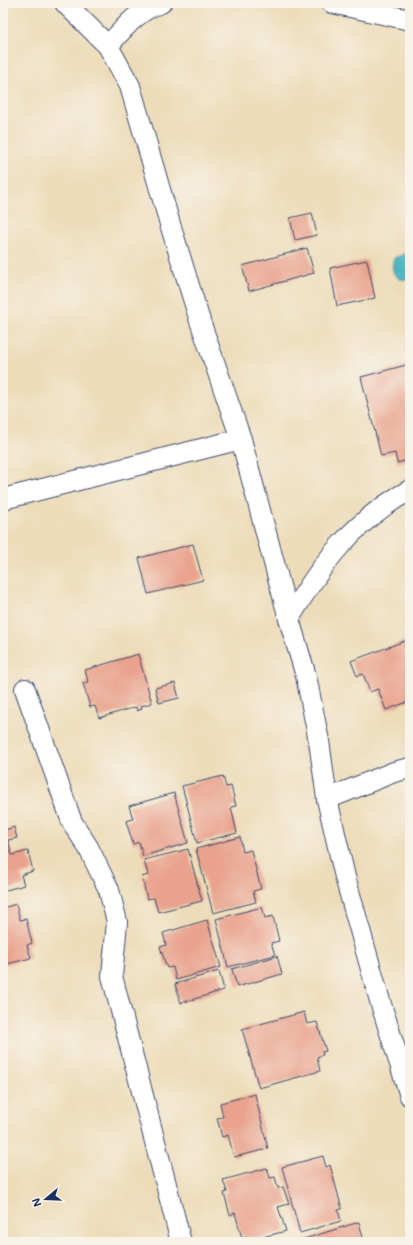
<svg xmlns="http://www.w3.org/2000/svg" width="413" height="1245" font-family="Mali,sans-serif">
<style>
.water{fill:#43b0c0;stroke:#2f708f}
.building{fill:#e9a28d}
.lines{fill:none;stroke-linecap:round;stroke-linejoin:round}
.street-casing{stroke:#3a496c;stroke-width:22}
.street{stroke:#fff;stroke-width:20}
</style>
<rect width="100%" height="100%" fill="#f7f3e8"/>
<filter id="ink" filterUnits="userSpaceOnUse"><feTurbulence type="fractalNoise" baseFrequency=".025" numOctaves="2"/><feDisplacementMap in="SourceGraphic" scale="8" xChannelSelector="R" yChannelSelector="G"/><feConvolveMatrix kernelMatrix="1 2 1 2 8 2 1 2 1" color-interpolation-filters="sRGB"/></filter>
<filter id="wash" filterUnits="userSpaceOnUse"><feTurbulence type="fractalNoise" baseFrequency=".012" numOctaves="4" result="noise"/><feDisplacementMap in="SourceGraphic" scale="16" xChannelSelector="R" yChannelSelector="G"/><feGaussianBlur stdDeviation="0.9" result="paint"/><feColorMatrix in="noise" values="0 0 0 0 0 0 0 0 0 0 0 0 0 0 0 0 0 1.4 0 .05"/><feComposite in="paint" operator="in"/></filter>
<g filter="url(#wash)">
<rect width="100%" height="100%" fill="#eddcb9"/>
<path class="water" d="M 407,253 L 410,255 L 410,278 C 396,284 389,270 394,258 Z"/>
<g id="blocks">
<g class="building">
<path d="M 312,213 L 317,235 L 295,240 L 290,218 Z"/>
<path d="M 307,248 L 314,273 L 249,291 L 242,266 Z"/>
<path d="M 367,260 L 375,298 L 337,306 L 330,268 Z"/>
<path d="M 410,364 L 410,449 L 406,450 L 408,460 L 397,463 L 395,453 L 381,456 L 361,377 Z"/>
<path d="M 193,544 L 203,580 L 148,594 L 139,558 Z"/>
<path d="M 410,639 L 410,701 L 386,710 L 378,689 L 370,692 L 363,674 L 357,676 L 351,661 Z"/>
<path d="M 138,654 L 152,703 L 141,706 L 142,709 L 137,711 L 136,707 L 99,718 L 95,706 L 90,707 L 83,683 L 88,682 L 85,670 Z"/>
<path d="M 175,683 L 179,698 L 159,703 L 155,688 Z"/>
<path d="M 223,776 L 226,787 L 231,786 L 236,806 L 231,807 L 237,833 L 197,843 L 182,786 Z"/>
<path d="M 174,793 L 188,843 L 143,856 L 139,842 L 133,844 L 126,821 L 133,819 L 129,806 Z"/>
<path d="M 14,827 L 17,838 L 8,840 L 12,855 L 28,851 L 33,871 L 21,875 L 24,885 L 3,891 L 3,831 Z"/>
<path d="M 240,837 L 243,852 L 251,850 L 261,889 L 253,891 L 256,902 L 213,913 L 196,849 Z"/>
<path d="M 188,849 L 202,901 L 158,912 L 154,898 L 147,899 L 142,877 L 148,875 L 144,860 Z"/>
<path d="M 16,904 L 20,920 L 26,919 L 32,943 L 27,945 L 31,958 L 3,965 L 3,908 Z"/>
<path d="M 262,907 L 265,918 L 273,916 L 279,941 L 271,943 L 275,955 L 228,967 L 216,919 Z"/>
<path d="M 207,920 L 221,967 L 176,980 L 173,967 L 167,968 L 160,947 L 166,945 L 163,933 Z"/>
<path d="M 277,956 L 282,974 L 237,987 L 232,969 Z"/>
<path d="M 219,971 L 224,990 L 181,1003 L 175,984 Z"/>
<path d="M 304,1012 L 307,1024 L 317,1022 L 326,1051 L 322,1052 L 323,1055 L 317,1057 L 320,1071 L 259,1088 L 242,1029 Z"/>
<path d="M 255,1094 L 268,1149 L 234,1157 L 228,1135 L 222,1137 L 217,1118 L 223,1117 L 220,1103 Z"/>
<path d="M 323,1156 L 326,1167 L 330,1165 L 342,1209 L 338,1210 L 341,1221 L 300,1233 L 282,1167 Z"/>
<path d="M 267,1168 L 270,1178 L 275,1177 L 278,1188 L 283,1187 L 289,1204 L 278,1207 L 286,1231 L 243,1242 L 235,1213 L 230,1215 L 224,1193 L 227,1192 L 223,1180 Z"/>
<path d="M 359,1222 L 364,1242 L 302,1242 L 301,1240 Z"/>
</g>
</g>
</g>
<g filter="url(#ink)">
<use href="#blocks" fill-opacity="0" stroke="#3a496c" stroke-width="1"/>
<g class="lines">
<g class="street-casing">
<g id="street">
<path d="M 65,3 L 108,46 L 130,86 L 170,224 L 200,321 L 241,439 L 289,619 L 306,676 L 319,741 L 327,799 L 345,877 L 380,1001 L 410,1096"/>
<path d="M 332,3 L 410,20"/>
<path d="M 108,46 C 123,29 139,9 161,3"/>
<path d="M 3,499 L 241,439"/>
<path d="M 289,619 C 321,564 353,521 410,490"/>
<path d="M 25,689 L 72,822 L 88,847 L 109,890 L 117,922 L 112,976 L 181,1242"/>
<path d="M 327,799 L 394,772 L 410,768"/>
</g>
</g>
<use href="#street" class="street"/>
</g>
</g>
<rect width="413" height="1245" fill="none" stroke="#f7f3e8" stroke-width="16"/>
<g transform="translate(46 1199) rotate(251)" stroke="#f7f3e8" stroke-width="3" paint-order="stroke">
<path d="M0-3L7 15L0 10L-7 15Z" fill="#1b2f5e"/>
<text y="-6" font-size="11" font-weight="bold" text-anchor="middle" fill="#1b2f5e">N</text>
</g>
</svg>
